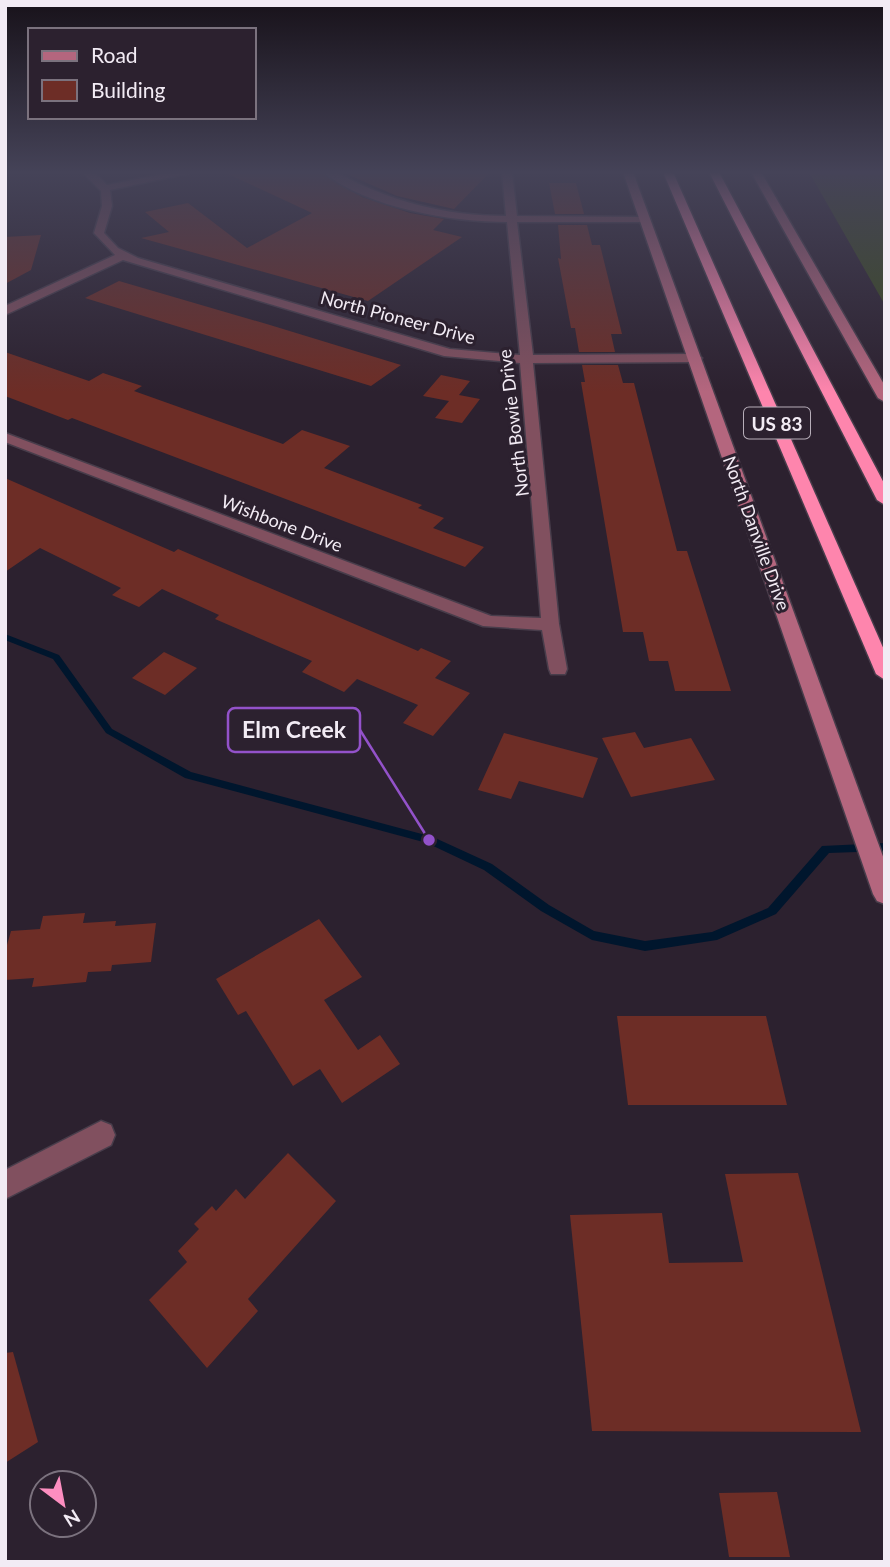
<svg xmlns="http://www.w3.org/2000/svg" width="890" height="1567" font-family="Lato,sans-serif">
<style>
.green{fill:#3b4b1e}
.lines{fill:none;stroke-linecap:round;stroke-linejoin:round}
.stream{fill:#00162d;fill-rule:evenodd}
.building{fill:#6d2d26}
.street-casing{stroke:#483d4b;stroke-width:3}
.secondary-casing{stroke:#483d4b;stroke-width:3}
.highway-casing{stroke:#483d4b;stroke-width:3}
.street{fill:#81505f;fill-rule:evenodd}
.secondary{fill:#b4667e;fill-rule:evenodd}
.highway{fill:#fe85ad;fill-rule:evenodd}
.labels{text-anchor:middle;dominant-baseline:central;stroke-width:6;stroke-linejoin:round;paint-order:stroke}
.far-street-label{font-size:18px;fill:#f2ebf4;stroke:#2c212f}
.shield{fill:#2c212f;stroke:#b7aeb9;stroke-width:2}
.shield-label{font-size:19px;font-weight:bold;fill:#f2ebf4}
.leader{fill:none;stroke:#9352ca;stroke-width:2.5}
.callout-dot{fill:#9352ca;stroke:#2c212f;stroke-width:2.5}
.callout{fill:#2c212f;stroke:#9352ca;stroke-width:2.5}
.callout-label{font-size:23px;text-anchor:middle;font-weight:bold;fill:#f2ebf4}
</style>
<rect width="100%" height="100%" fill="#2c212f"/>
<path class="green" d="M 809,172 L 885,172 L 885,305 Z"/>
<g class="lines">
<path class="stream" d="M 5,634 L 59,655 L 112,729 L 191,772 L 433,837 L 492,864 L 549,905 L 594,931 L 645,941 L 712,932 L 768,908 L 822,846 L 885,843 L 885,851 L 829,853 L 776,914 L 717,940 L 645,951 L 592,940 L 541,911 L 484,870 L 427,843 L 185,778 L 106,733 L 53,659 L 5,640 Z"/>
</g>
<g class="building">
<path d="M 224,172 L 320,172 L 362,197 L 410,213 L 444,219 L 433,230 L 462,237 L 368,301 L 141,238 L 169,232 L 145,212 L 188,203 L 247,248 L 312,213 Z"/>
<path d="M 342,172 L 490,172 L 454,209 L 397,196 Z"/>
<path d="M 549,183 L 576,183 L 584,214 L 555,214 Z"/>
<path d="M 558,225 L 587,225 L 592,245 L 600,245 L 622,334 L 611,334 L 615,352 L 579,352 L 575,328 L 571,328 L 558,258 L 561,259 Z"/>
<path d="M 41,235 L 31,270 L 5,284 L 5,237 Z"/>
<path d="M 119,281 L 270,325 L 401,365 L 371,386 L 85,298 Z"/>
<path d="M 5,352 L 89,381 L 103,373 L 142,386 L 134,391 L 283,444 L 302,430 L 350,446 L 324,468 L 422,505 L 418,508 L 444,518 L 433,528 L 484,547 L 465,567 L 72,418 L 68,420 L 5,396 Z"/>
<path d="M 582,365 L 618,365 L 623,383 L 634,383 L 677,551 L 687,551 L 731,691 L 675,691 L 668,661 L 649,661 L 643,632 L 623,632 L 581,382 L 585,382 Z"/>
<path d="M 441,375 L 470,381 L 459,395 L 480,399 L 462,423 L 435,418 L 449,401 L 423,396 Z"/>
<path d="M 5,478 L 174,552 L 178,549 L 418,651 L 421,648 L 451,661 L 435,678 L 470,693 L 433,736 L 403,723 L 418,705 L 357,679 L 344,692 L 302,672 L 312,661 L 215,619 L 219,615 L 162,589 L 139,607 L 112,595 L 121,588 L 40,548 L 5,572 Z"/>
<path d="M 164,652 L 197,668 L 165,695 L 132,678 Z"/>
<path d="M 635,732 L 644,748 L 691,738 L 715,780 L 631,797 L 602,738 Z"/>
<path d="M 504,733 L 598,758 L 583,798 L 519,781 L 511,799 L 478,790 Z"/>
<path d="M 85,913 L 83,923 L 116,921 L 115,926 L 156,923 L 151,962 L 112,965 L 111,971 L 88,972 L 86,982 L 32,987 L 34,978 L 5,980 L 5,952 L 11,931 L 40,929 L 43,916 Z"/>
<path d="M 319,919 L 362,977 L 324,1000 L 358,1050 L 380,1035 L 400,1064 L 342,1103 L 320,1069 L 293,1086 L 246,1011 L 238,1015 L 216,979 Z"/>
<path d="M 617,1016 L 766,1016 L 787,1105 L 628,1105 Z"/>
<path d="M 288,1153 L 336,1201 L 248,1299 L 258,1311 L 207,1368 L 149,1300 L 187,1262 L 178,1251 L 199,1229 L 194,1224 L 212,1206 L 216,1211 L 236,1189 L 245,1199 Z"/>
<path d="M 798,1173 L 861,1432 L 592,1431 L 570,1215 L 662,1213 L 669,1263 L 743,1262 L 725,1174 Z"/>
<path d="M 13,1352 L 38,1442 L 5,1463 L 5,1353 Z"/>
<path d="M 777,1492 L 790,1557 L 729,1557 L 719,1493 Z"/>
</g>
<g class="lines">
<g class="street-casing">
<g id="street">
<path d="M 82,172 L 94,172 L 107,185 L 173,172 L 195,172 L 110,190 L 112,206 L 104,233 L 118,248 L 138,258 L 450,349 L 520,355 L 507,222 C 452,222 367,208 323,172 L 336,172 C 387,201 447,216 506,216 L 502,172 L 512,172 L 517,216 L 648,217 L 649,219 L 644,222 L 517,222 L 533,355 L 695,354 L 702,358 L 695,362 L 533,363 L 559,624 L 567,669 L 565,674 L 551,674 L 549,669 L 542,630 L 483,626 L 5,442 L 5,433 L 491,616 L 541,618 L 520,363 L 444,356 L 123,260 L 5,315 L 5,306 L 115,255 L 94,233 L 102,206 L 101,191 Z"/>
<path d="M 101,1121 L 111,1125 L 115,1135 L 111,1145 L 5,1199 L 5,1170 Z"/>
</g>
</g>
<g class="secondary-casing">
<g id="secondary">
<path d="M 623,172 L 633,172 L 885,862 L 885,904 L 877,901 L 873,894 Z"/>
<path d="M 751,172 L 761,172 L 885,386 L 885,402 L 878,398 Z"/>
</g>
</g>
<g class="highway-casing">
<g id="highway">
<path d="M 663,172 L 673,172 L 885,652 L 885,680 L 876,674 Z"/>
<path d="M 709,172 L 719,172 L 885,485 L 885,505 L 877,500 Z"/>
</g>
</g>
<use href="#street" class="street"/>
<use href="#secondary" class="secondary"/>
<use href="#highway" class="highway"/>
</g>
<linearGradient id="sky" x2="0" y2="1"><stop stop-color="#18121a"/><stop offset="0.44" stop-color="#454358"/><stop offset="1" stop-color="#454358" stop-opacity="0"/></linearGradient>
<rect width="890" height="392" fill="url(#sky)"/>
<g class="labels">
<g class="far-street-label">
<text transform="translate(398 317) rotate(15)">North Pioneer Drive</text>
<text transform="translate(513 423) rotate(-97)">North Bowie Drive</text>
<text transform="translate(282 523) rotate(21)">Wishbone Drive</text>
<text transform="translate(757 533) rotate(70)">North Danville Drive</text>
</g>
<rect class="shield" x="744" y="407.5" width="66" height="31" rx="5"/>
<g class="shield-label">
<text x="777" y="423">US 83</text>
</g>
</g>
<path class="leader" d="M429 840L360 730"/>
<circle class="callout-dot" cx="429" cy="840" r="7"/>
<rect class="callout" x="228" y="708" width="132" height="44" rx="7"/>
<g class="callout-label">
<text x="294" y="738">Elm Creek</text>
</g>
<rect width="890" height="1567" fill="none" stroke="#f2ebf4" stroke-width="14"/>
<rect x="28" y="28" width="228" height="91" fill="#2c212f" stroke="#7b727e" stroke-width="2"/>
<rect x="42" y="51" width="35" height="10" fill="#b4667e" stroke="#7b727e" stroke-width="2"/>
<text x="91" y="63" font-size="21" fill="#f2ebf4">Road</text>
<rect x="42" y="80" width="35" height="21" fill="#6d2d26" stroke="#7b727e" stroke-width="2"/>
<text x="91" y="98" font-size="21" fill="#f2ebf4">Building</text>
<g transform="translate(63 1504) rotate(148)"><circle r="33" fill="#2c212f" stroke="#7b727e" stroke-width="2"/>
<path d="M0-5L12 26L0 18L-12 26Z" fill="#fd8ec0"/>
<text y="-10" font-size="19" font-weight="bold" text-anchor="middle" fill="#f2ebf4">N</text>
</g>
</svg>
